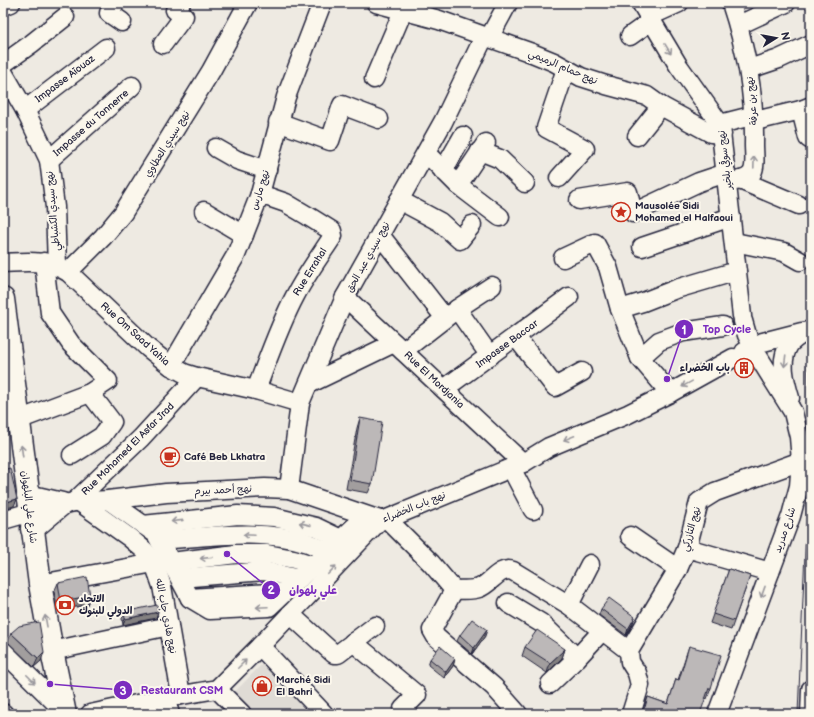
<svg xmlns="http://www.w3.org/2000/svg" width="814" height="717" font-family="'Balsamiq Sans','Playpen Sans Arabic',sans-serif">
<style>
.built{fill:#dfdbd5}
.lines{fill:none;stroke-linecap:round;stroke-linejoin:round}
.minor-casing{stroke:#22223b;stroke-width:21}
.major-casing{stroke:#22223b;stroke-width:25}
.minor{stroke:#fbf7ec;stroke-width:18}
.major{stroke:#fbf7ec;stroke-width:22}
.tram{stroke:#22223b;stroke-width:1}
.wall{fill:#a29e9e;stroke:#22223b}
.shaded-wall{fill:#848181;stroke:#22223b}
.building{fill:#bcb8b8;stroke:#22223b}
.oneway{stroke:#99979c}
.labels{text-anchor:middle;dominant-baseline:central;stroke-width:4;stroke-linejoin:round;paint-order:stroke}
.street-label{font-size:10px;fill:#22223b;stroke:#fbf7ec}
.poi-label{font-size:10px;font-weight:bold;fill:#22223b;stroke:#fbf7ec;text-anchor:start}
.leader{fill:none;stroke:#7b2cbf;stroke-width:1.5}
.callout-dot{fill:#7b2cbf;stroke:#fbf7ec;stroke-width:1.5}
.mark-label{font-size:12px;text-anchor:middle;font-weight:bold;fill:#fff}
.callout-label{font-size:11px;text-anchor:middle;font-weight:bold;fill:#7b2cbf;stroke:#fbf7ec;stroke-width:4;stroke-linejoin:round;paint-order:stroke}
</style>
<rect width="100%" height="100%" fill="#eeeae2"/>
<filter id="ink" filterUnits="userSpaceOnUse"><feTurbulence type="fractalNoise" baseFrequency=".025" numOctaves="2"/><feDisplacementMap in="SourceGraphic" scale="8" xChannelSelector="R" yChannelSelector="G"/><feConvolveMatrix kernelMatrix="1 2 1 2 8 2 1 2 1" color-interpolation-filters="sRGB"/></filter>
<g filter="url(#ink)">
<path class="built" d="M 265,661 L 272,676 L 315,714 L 248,714 L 232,695 Z"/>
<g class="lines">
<g class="minor-casing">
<g id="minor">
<path d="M 115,3 L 109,13 L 122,22"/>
<path d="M 376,3 L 439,20 L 532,53 L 554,62 L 581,77 L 606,85 L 647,96 L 661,106 L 711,133 L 722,134"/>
<path d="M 641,3 L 678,65 L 720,124 L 742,316"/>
<path d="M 3,6 L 11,3"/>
<path d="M 648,17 L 679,3"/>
<path d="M 739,25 L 786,3"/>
<path d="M 630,36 L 651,21"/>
<path d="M 489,38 L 508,3"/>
<path d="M 163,44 L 184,16 L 175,10 L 181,3"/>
<path d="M 3,64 L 31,44 L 65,17"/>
<path d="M 749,69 L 779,59 L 811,44"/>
<path d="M 3,72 L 25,110 L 49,160 L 55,207 L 57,266"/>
<path d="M 374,79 L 403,11"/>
<path d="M 25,110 L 106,48"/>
<path d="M 801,110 L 808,138 L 811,140"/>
<path d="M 755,121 L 801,110 L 811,106"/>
<path d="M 278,122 L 330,141 L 342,105 L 379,119"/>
<path d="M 720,124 L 755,115"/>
<path d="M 637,136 L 661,106"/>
<path d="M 216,148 L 237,160 L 267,170"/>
<path d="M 480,151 L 500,159 L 525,183"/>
<path d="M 426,153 L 458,185 L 500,217"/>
<path d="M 49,160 L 132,86"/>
<path d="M 443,171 L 463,136"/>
<path d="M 559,178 L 585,149 L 546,128 L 566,69"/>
<path d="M 740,180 L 799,205"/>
<path d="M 727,182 C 736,181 747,181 752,173 C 756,166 754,153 754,145 C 755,95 747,51 731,3"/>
<path d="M 458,185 L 486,143"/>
<path d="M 399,200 L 440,222 L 460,240 L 472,225"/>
<path d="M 579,200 L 628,192 L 633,213 L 699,182 L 726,173"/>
<path d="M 204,211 L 244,235"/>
<path d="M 380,235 L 445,318"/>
<path d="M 734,242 L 784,252 L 800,261"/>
<path d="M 642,247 L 731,217"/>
<path d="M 563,258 L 595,243 L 608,267 L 620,309 L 640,358 L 670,393"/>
<path d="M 3,263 C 28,262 45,259 68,272 L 148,348 L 171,366 L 184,373 L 197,377 L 256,390 L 300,403"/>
<path d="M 68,272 L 103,237 L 123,213 L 211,71 L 248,3"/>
<path d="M 345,297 L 523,463"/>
<path d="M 457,309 L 490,356"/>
<path d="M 620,309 L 643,302 L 676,289 L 737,271"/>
<path d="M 516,337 L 555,387 L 582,372"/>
<path d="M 403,351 L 457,309 L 492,286"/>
<path d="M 744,352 L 763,342 L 802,332"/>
<path d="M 640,358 L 659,341 L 683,332 L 723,326"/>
<path d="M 171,366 L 236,255 L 260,194 L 286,97 L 322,3"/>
<path d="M 309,384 L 394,343"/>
<path d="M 444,389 L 569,297"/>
<path d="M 256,390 C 268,359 279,326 295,296 C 306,275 320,256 333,236 L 332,231 L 308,216 L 286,203 L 260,194"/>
<path d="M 790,398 C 785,381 779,361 789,345 C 793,339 801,335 807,331"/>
<path d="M 18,420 L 90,393 L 108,381 L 71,344 L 50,313 L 44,262"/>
<path d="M 72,455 L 102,436 L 112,422 L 90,393"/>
<path d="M 511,468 L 533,510"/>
<path d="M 289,489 L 300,403 L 345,297 L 443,122 L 484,37"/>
<path d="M 108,500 L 156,534 L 190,598 L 210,610 L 269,607 L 354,527 L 387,519 L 523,463 L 549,447 L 628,414 L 670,393 L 733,358"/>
<path d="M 78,501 L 130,538 L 144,550 L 154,563 L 162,586 L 181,695"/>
<path d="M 74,502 L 141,438 L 197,377"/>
<path d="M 387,519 L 431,563 L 454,590 L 432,630 L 436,637 L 494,687 L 518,714"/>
<path d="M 3,520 L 31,512 L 74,502 L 108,500 L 166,493 L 265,488 L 289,489 L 380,520"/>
<path d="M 143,525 L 238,515 L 274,517 L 316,527 L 341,539"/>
<path d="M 630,536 L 678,569"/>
<path d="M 160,540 C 207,537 262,528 308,543 C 315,546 321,549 328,551"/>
<path d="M 687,548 L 770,572"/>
<path d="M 171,562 L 236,554 L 267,554 L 294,559 L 313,565"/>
<path d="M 180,578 L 264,571 L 299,579"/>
<path d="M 40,584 L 154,563"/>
<path d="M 454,590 C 461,589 471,591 479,588 C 491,584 499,566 513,571 L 569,605 L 629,651"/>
<path d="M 190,598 L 285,592"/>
<path d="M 508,603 L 541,623 L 577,658"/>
<path d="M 569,605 L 590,564"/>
<path d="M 290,614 L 334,654 L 338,654 L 375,626"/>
<path d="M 353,642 L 417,695 L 403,709 L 408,714"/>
<path d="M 260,646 L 324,714"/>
<path d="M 3,651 L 65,712"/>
<path d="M 52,651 L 169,626"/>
<path d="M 550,684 L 577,658 L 602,631"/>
<path d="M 217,689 L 242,714"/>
<path d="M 165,698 L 170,714"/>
<path d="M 3,713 L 4,714"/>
<path d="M 90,714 L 165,698 L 217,689 L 260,646 L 380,520"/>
<path d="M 631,714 L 640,685 L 637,673 L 630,662 L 629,651 L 678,569 L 687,548 L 699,502 L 715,492 L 801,461"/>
<path d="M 717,714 L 791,516 L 799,486 L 801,461 L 799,437 L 793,412 L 758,356 L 747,335 L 743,321"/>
<path d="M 810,714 L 811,689"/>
</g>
</g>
<g class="major-casing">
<g id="major">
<path d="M 3,299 L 40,584 L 52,651 L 65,714"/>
<path d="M 28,496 L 62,504 L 32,529"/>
</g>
</g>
<use href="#minor" class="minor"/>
<use href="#major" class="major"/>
<path class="tram" d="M 798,714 L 809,459 L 807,331 L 811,310"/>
</g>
<g class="wall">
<path d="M 360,418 L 372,484 L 368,493 L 346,489 L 357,428 Z"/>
<path d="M 729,569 L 750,576 L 731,630 L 710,623 Z"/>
<path d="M 58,583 L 90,596 L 87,605 L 58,610 L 54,592 Z"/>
<path d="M 601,609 L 633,623 L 626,635 L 599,615 Z"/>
<path d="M 124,612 L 156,618 L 123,625 L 122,619 Z"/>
<path d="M 11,633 L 41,661 L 34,667 L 8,642 Z"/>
<path d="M 460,635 L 485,636 L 472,654 L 457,641 Z"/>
<path d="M 689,646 L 711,688 L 707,699 L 706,698 L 642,711 L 648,697 L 668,704 L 676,679 L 678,680 Z"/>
<path d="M 525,647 L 565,649 L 562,658 L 547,673 L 522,656 Z"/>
<path d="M 430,659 L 455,659 L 453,666 L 444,678 L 428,665 Z"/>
</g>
<g class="shaded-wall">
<path d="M 17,499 L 14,506 L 3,509 L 3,503 Z"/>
<path d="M 90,596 L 87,605 L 58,610 L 61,601 Z"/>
<path d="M 158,612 L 156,618 L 123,625 L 125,619 Z"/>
<path d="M 635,617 L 633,623 L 626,635 L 628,629 Z"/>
<path d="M 487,630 L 485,636 L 472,654 L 474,648 Z"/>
<path d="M 565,649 L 562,658 L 547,673 L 550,663 Z"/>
<path d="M 44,652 L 41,661 L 34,667 L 38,658 Z"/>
<path d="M 455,659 L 453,666 L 444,678 L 446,672 Z"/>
</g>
<g class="building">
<path d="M 360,418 L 382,422 L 372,484 L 350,480 Z"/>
<path d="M 10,468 L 17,499 L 3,503 L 3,470 Z"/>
<path d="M 729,569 L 750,576 L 734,621 L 713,614 Z"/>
<path d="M 87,577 L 90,596 L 61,601 L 58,583 Z"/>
<path d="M 609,598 L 635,617 L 628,629 L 601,609 Z"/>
<path d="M 157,605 L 158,612 L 125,619 L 124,612 Z"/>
<path d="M 472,619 L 487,630 L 474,648 L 460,635 Z"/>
<path d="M 39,622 L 44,652 L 38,658 L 11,633 L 19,626 Z"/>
<path d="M 537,630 L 565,649 L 550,663 L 525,647 Z"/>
<path d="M 440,646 L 455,659 L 446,672 L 430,659 Z"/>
<path d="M 689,646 L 721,655 L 711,688 L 709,688 L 700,714 L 638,714 L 639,713 L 642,711 L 645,707 L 648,697 L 668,704 L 676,679 L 679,680 Z"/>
<path d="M 730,712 L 736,714 L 729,714 Z"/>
</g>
<defs><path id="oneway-shaft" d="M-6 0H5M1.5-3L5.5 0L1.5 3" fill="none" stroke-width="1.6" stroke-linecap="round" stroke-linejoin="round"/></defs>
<g class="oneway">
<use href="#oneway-shaft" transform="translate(668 49) rotate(59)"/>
<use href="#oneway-shaft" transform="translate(754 162) rotate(-88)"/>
<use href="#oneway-shaft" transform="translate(785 361) rotate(97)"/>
<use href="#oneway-shaft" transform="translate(687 384) rotate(151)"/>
<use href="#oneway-shaft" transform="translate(569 438) rotate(158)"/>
<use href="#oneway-shaft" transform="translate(22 451) rotate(-98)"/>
<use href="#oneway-shaft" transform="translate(177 521) rotate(174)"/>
<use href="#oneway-shaft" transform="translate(305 524) rotate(-167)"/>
<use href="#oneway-shaft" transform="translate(249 535) rotate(-177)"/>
<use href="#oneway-shaft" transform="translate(206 558) rotate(174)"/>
<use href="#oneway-shaft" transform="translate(332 570) rotate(-46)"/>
<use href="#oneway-shaft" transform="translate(763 592) rotate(110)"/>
<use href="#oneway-shaft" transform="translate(262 607) rotate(177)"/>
<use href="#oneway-shaft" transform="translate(46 621) rotate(-100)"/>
<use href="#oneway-shaft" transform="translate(242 664) rotate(-45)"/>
<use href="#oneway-shaft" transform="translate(31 679) rotate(45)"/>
</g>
</g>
<defs>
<g id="sight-ring" transform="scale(1)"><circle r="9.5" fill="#fbf7ec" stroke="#c8321e" stroke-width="1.5"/><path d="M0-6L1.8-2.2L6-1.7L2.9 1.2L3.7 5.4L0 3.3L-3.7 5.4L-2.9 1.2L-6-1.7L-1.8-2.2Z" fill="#c8321e"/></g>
<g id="building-ring" transform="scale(1)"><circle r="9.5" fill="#fbf7ec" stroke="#c8321e" stroke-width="1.5"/><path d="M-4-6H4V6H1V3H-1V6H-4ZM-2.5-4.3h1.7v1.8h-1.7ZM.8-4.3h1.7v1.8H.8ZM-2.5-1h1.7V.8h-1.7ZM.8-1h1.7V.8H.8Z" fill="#c8321e"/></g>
<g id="cafe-ring" transform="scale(1)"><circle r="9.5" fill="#fbf7ec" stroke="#c8321e" stroke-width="1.5"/><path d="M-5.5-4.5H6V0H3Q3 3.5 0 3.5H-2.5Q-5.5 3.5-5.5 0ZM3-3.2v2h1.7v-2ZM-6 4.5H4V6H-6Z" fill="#c8321e"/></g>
<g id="bank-ring" transform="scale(1)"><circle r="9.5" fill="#fbf7ec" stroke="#c8321e" stroke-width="1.5"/><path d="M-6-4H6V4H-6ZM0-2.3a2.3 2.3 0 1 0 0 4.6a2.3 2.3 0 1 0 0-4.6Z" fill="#c8321e"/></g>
<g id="shop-ring" transform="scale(1)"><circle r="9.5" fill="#fbf7ec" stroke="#c8321e" stroke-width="1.5"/><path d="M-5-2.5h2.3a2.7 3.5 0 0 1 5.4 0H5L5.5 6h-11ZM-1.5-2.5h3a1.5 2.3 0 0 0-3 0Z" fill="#c8321e"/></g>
</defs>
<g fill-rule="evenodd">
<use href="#sight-ring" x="621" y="212"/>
<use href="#building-ring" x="744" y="368"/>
<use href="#cafe-ring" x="170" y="457"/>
<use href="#bank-ring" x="65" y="605"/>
<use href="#shop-ring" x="262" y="686"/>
</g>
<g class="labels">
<g class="street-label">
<text transform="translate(563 67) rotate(23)">نهج حمام الرميمي</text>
<text transform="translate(65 79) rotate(-37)">Impasse Aĩouaz</text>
<text transform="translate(752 101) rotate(-95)">نهج بن عرفة</text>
<text transform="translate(91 123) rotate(-41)">Impasse du Tonnerre</text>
<text transform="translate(167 144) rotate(-58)">نهج سيدي العطاوي</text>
<text transform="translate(725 160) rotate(-97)">نهج سوقي بلخير</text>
<text transform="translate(260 190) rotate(-72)">نهج مارس</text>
<text transform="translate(53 211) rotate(-95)">نهج سيدي الكشباطي</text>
<text transform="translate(368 257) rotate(-61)">نهج سيدي عبد الحق</text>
<text transform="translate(310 272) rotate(-58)">Rue Errahal</text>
<text transform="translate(135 334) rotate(42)">Rue Om Saad Yahia</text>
<text transform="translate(507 344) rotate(-36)">Impasse Baccar</text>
<text transform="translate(434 380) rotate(43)">Rue El Mordjania</text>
<text transform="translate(128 449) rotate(-45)">Rue Mohamed El Asfar Jrad</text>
<text transform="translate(223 490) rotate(-3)">نهج أحمد بيرم</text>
<text transform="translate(29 507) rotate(83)">شارع علي البلهوان</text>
<text transform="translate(414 507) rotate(-22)">نهج باب الخضراء</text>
<text transform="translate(691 529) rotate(-74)">نهج التازركي</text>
<text transform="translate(785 530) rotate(-71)">شارع مدريد</text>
<text transform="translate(166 616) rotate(79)">نهج هادي جاب الله</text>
</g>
<g class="poi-label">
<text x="635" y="206">Mausolée Sidi<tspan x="635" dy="12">Mohamed el Halfaoui</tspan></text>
<text x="730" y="368" text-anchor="end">باب الخضراء</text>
<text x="184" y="457">Café Beb Lkhatra</text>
<text x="79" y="599">الاتحاد<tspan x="79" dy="12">الدولي للبنوك</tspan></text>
<text x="276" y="680">Marché Sidi<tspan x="276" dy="12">El Bahri</tspan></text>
</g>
</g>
<path class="leader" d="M667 379L684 329M227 554L271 590M50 684L123 690"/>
<g class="callout-dot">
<circle cx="667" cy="379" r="4"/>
<circle cx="227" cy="554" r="4"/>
<circle cx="50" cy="684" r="4"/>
<circle cx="684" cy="329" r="10"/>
<circle cx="271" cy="590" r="10"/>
<circle cx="123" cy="690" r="10"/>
</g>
<g class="mark-label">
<text x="684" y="334">1</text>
<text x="271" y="594">2</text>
<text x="123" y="695">3</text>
</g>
<g class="callout-label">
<text x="727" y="333">Top Cycle</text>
<text x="313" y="594">علي بلهوان</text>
<text x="182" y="694">Restaurant CSM</text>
</g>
<rect width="814" height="717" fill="none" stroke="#fbf7ec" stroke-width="16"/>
<rect x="8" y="8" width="798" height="701" fill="none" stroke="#22223b" stroke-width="1.5" filter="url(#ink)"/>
<g transform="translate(776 38) rotate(79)" stroke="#fbf7ec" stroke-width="3" paint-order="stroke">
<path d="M0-3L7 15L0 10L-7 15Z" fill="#22223b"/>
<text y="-6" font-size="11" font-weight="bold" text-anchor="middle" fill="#22223b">N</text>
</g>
</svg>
